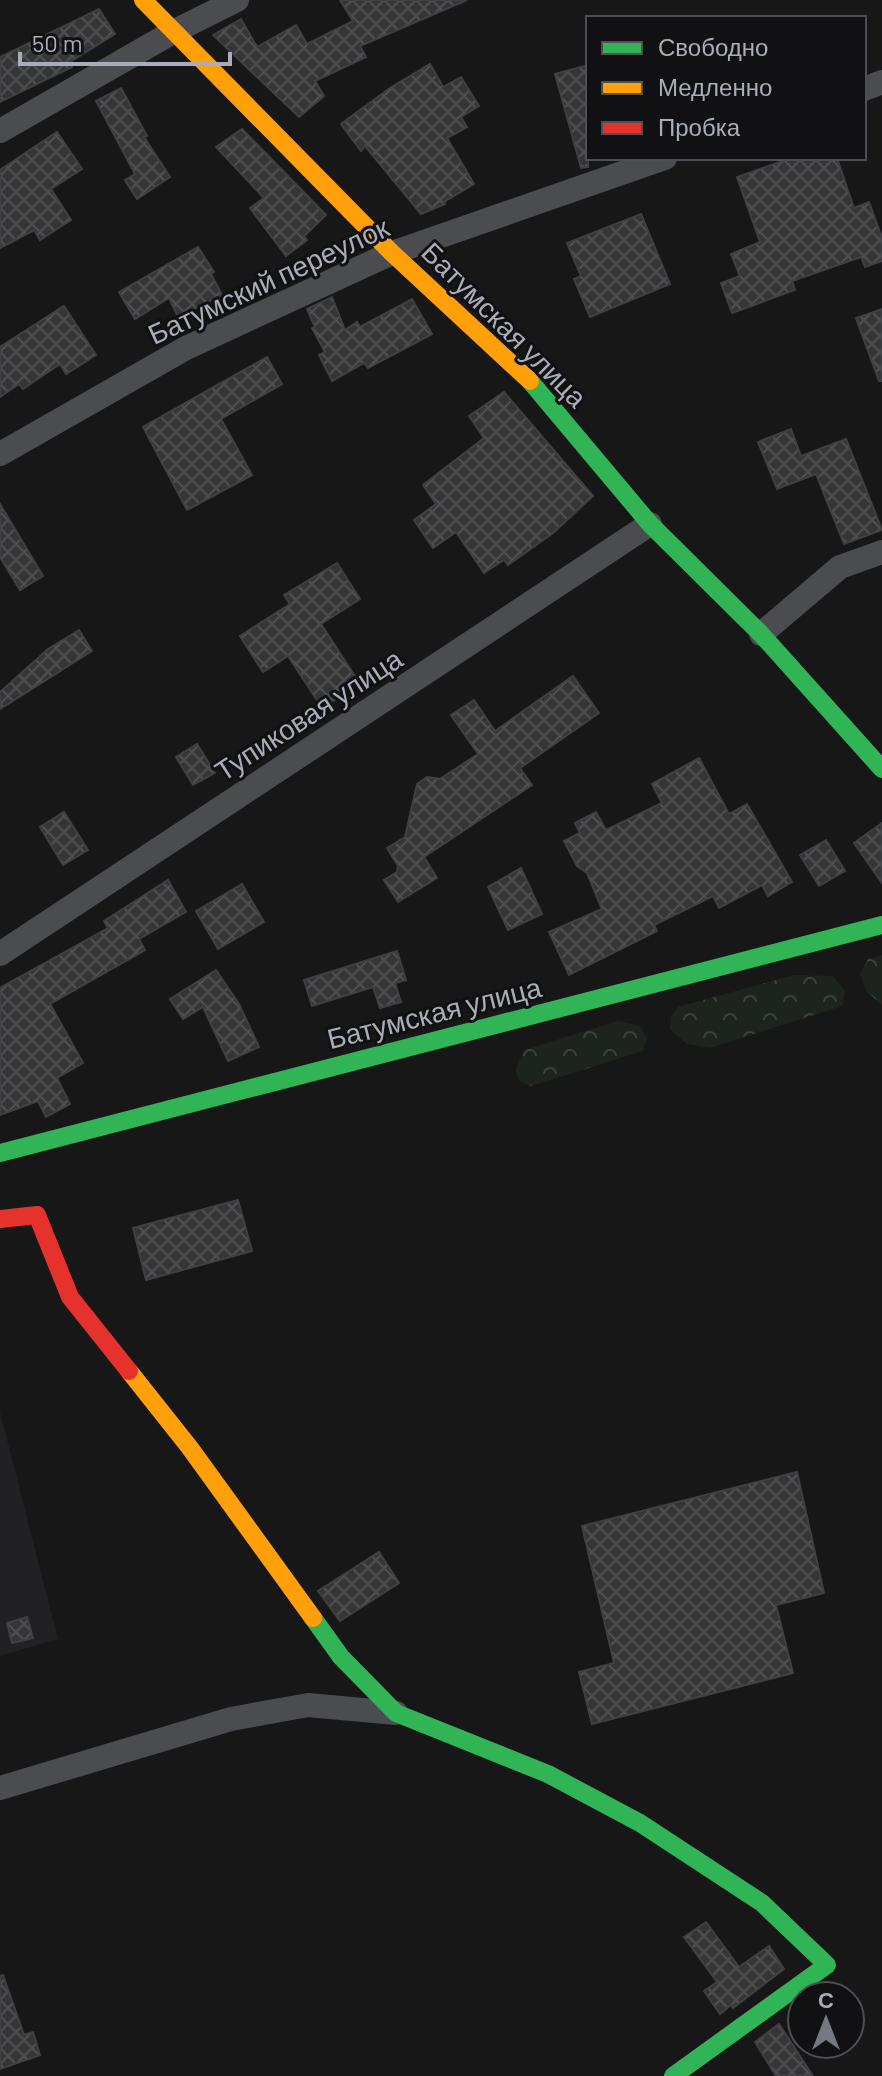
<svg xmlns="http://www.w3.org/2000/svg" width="882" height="2076" font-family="Barlow,sans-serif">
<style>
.built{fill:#212123}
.forest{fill:url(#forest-crowns)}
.building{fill:url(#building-cross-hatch);stroke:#3f4043;stroke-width:2}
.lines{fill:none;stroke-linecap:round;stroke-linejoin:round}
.street{stroke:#4b4c50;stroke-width:24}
.fast{stroke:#30b455;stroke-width:18}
.slow{stroke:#ff9f0a;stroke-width:18}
.jam{stroke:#e5322d;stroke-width:18}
.labels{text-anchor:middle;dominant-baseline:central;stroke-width:6;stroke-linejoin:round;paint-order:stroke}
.street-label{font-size:28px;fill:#a8adb8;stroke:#111113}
</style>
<defs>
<pattern id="forest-crowns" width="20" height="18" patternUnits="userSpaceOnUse" patternTransform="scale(2)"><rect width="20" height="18" fill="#1d241e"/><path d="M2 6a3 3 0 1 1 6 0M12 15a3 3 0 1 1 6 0" fill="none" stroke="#3b413d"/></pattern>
<pattern id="building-cross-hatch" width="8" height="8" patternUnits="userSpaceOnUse" patternTransform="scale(2)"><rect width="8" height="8" fill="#353536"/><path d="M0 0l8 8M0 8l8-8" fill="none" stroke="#4f5051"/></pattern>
</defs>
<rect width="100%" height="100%" fill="#171717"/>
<path class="built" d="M 0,1412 L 58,1639 L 0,1656 Z"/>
<g class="forest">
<path d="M 882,955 L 882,1005 L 867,992 L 860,974 L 868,959 Z"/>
<path d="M 794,975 L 833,976 L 845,991 L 842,1006 L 710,1048 L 687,1044 L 670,1029 L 671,1017 L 678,1007 Z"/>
<path d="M 618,1021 L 640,1026 L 647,1038 L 643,1051 L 531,1086 L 519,1081 L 516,1069 L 524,1050 Z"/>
</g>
<g class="building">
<path d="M 340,0 L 467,0 L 360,46 L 366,57 L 315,81 L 324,96 L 299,117 L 213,35 L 241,19 L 257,47 L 296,25 L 307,44 L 353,21 Z"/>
<path d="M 99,9 L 115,34 L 70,62 L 72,67 L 0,102 L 0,57 Z"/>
<path d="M 430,64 L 443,87 L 461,77 L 479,106 L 461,117 L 467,127 L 447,138 L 474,184 L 444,202 L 445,204 L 421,214 L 365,146 L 361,151 L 341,124 L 390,88 Z"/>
<path d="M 588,65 L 588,167 L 581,168 L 555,74 Z"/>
<path d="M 121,88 L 147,136 L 144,137 L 170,177 L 137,199 L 125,180 L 135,174 L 96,101 Z"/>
<path d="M 242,129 L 326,215 L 304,236 L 307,240 L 286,256 L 250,208 L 264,198 L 216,147 Z"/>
<path d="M 57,132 L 82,169 L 51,189 L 71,220 L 40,240 L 34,230 L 0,248 L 0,170 Z"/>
<path d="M 791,158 L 837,158 L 854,208 L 869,202 L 882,238 L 882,261 L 865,267 L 861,257 L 792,281 L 795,290 L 732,313 L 721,283 L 740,276 L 731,254 L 760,242 L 737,177 Z"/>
<path d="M 641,214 L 670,284 L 590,317 L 574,279 L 581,276 L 567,243 Z"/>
<path d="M 198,247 L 214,272 L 211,274 L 222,295 L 178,317 L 169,298 L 135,319 L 119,292 Z"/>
<path d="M 332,297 L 345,330 L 357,322 L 360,327 L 412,299 L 432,334 L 368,368 L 364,363 L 332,381 L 319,355 L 325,352 L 312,328 L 315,327 L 307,309 Z"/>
<path d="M 64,306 L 96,355 L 66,374 L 60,364 L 23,389 L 19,384 L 0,397 L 0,347 Z"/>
<path d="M 882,309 L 882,381 L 879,381 L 856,318 Z"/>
<path d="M 267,357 L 282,384 L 221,419 L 252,475 L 187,510 L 143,427 Z"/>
<path d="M 504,392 L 593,496 L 553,533 L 508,565 L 504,560 L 484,573 L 456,532 L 433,548 L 414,520 L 436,504 L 423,485 L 484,438 L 469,416 Z"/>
<path d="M 791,429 L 801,456 L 846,439 L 882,530 L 844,544 L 816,474 L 777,489 L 758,442 Z"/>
<path d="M 0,504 L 43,576 L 20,590 L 0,557 Z"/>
<path d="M 337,563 L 360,599 L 321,624 L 360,684 L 322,708 L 288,656 L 263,672 L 240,636 L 290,604 L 284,595 Z"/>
<path d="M 79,630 L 92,651 L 0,709 L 0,692 L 48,649 Z"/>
<path d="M 573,676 L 599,713 L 520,768 L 532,785 L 424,857 L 437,878 L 398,902 L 384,880 L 397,872 L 398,866 L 387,848 L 405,837 L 417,784 L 427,777 L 440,779 L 478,754 L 451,715 L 474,700 L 495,731 Z"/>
<path d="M 197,744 L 215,773 L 193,785 L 176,757 Z"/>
<path d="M 699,758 L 729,814 L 747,804 L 792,882 L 768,896 L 762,885 L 719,908 L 713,896 L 654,925 L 657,931 L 569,975 L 549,932 L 602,909 L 587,873 L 577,866 L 564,841 L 580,833 L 575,823 L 596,812 L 606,830 L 662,803 L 652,784 Z"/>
<path d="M 64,812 L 88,850 L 63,865 L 40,827 Z"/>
<path d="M 882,823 L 882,883 L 854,843 Z"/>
<path d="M 826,840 L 845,871 L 819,886 L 800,855 Z"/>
<path d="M 521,868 L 542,914 L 508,930 L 488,887 Z"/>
<path d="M 168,880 L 186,912 L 139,939 L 145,950 L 50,1004 L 83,1063 L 57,1078 L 70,1104 L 46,1117 L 38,1101 L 0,1115 L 0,988 L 108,928 L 104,921 Z"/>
<path d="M 242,884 L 264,922 L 218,949 L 196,911 Z"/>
<path d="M 397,951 L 406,980 L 395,983 L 401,1002 L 380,1008 L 373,987 L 312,1006 L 304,980 Z"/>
<path d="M 216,970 L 239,1004 L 259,1047 L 228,1061 L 203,1007 L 183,1019 L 170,999 Z"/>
<path d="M 238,1200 L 252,1251 L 146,1280 L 133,1228 Z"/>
<path d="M 797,1472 L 824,1593 L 776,1605 L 793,1673 L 592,1724 L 579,1672 L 614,1663 L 582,1526 Z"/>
<path d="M 379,1552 L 399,1583 L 340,1621 L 318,1591 Z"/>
<path d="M 27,1617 L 33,1638 L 12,1643 L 7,1623 Z"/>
<path d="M 706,1922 L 739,1967 L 769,1946 L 784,1969 L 733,2008 L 731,2005 L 720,2014 L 704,1991 L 717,1982 L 684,1937 Z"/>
<path d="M 3,1975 L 24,2035 L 33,2032 L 40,2055 L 0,2069 L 0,1976 Z"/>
<path d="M 779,2024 L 813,2076 L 776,2076 L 755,2042 Z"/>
</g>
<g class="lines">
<g class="street">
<path d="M 864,89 L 882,82"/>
<path d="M 0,131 L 173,32 L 237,0"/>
<path d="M 0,454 L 186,348 L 392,253 L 665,158"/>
<path d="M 761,634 L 840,567 L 882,552"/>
<path d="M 0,954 L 650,524"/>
<path d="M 0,1788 L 231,1719 L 308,1705 L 396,1713"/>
</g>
<g class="fast">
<path d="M 530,381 L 650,524 L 761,634 L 882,769"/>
<path d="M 0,1153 L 882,925"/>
<path d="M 313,1618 L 341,1657 L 396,1713 L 548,1774 L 640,1823 L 762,1903 L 827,1965 L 673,2076"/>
</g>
<g class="slow">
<path d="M 143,0 L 392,253 L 530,381"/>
<path d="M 129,1371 L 190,1448 L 313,1618"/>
</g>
<path class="jam" d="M 0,1219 L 37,1215 L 70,1297 L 129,1371"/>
</g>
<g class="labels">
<g class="street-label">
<text transform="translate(268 280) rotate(-25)">Батумский переулок</text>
<text transform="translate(505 324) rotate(45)">Батумская улица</text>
<text transform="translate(308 714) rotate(-33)">Тупиковая улица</text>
<text transform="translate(434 1012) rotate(-14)">Батумская улица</text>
</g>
</g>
<rect x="586" y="16" width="280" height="144" fill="#111113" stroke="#4d4f55" stroke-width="2"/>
<rect x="602" y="42" width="40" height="12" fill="#30b455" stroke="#4d4f55" stroke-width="2"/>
<text x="658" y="56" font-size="24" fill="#a8adb8">Свободно</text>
<rect x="602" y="82" width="40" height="12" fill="#ff9f0a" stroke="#4d4f55" stroke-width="2"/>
<text x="658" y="96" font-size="24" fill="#a8adb8">Медленно</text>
<rect x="602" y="122" width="40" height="12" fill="#e5322d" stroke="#4d4f55" stroke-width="2"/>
<text x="658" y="136" font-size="24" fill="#a8adb8">Пробка</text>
<g transform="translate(826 2020)"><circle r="38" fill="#111113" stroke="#4d4f55" stroke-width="2"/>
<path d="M0-6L14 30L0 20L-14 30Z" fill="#757880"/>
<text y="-12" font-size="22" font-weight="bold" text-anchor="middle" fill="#a8adb8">С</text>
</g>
<path d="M20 52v12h210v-12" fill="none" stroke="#a8adb8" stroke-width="4"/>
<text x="32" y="52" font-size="24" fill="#a8adb8" stroke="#111113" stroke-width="6" paint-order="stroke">50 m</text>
</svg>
